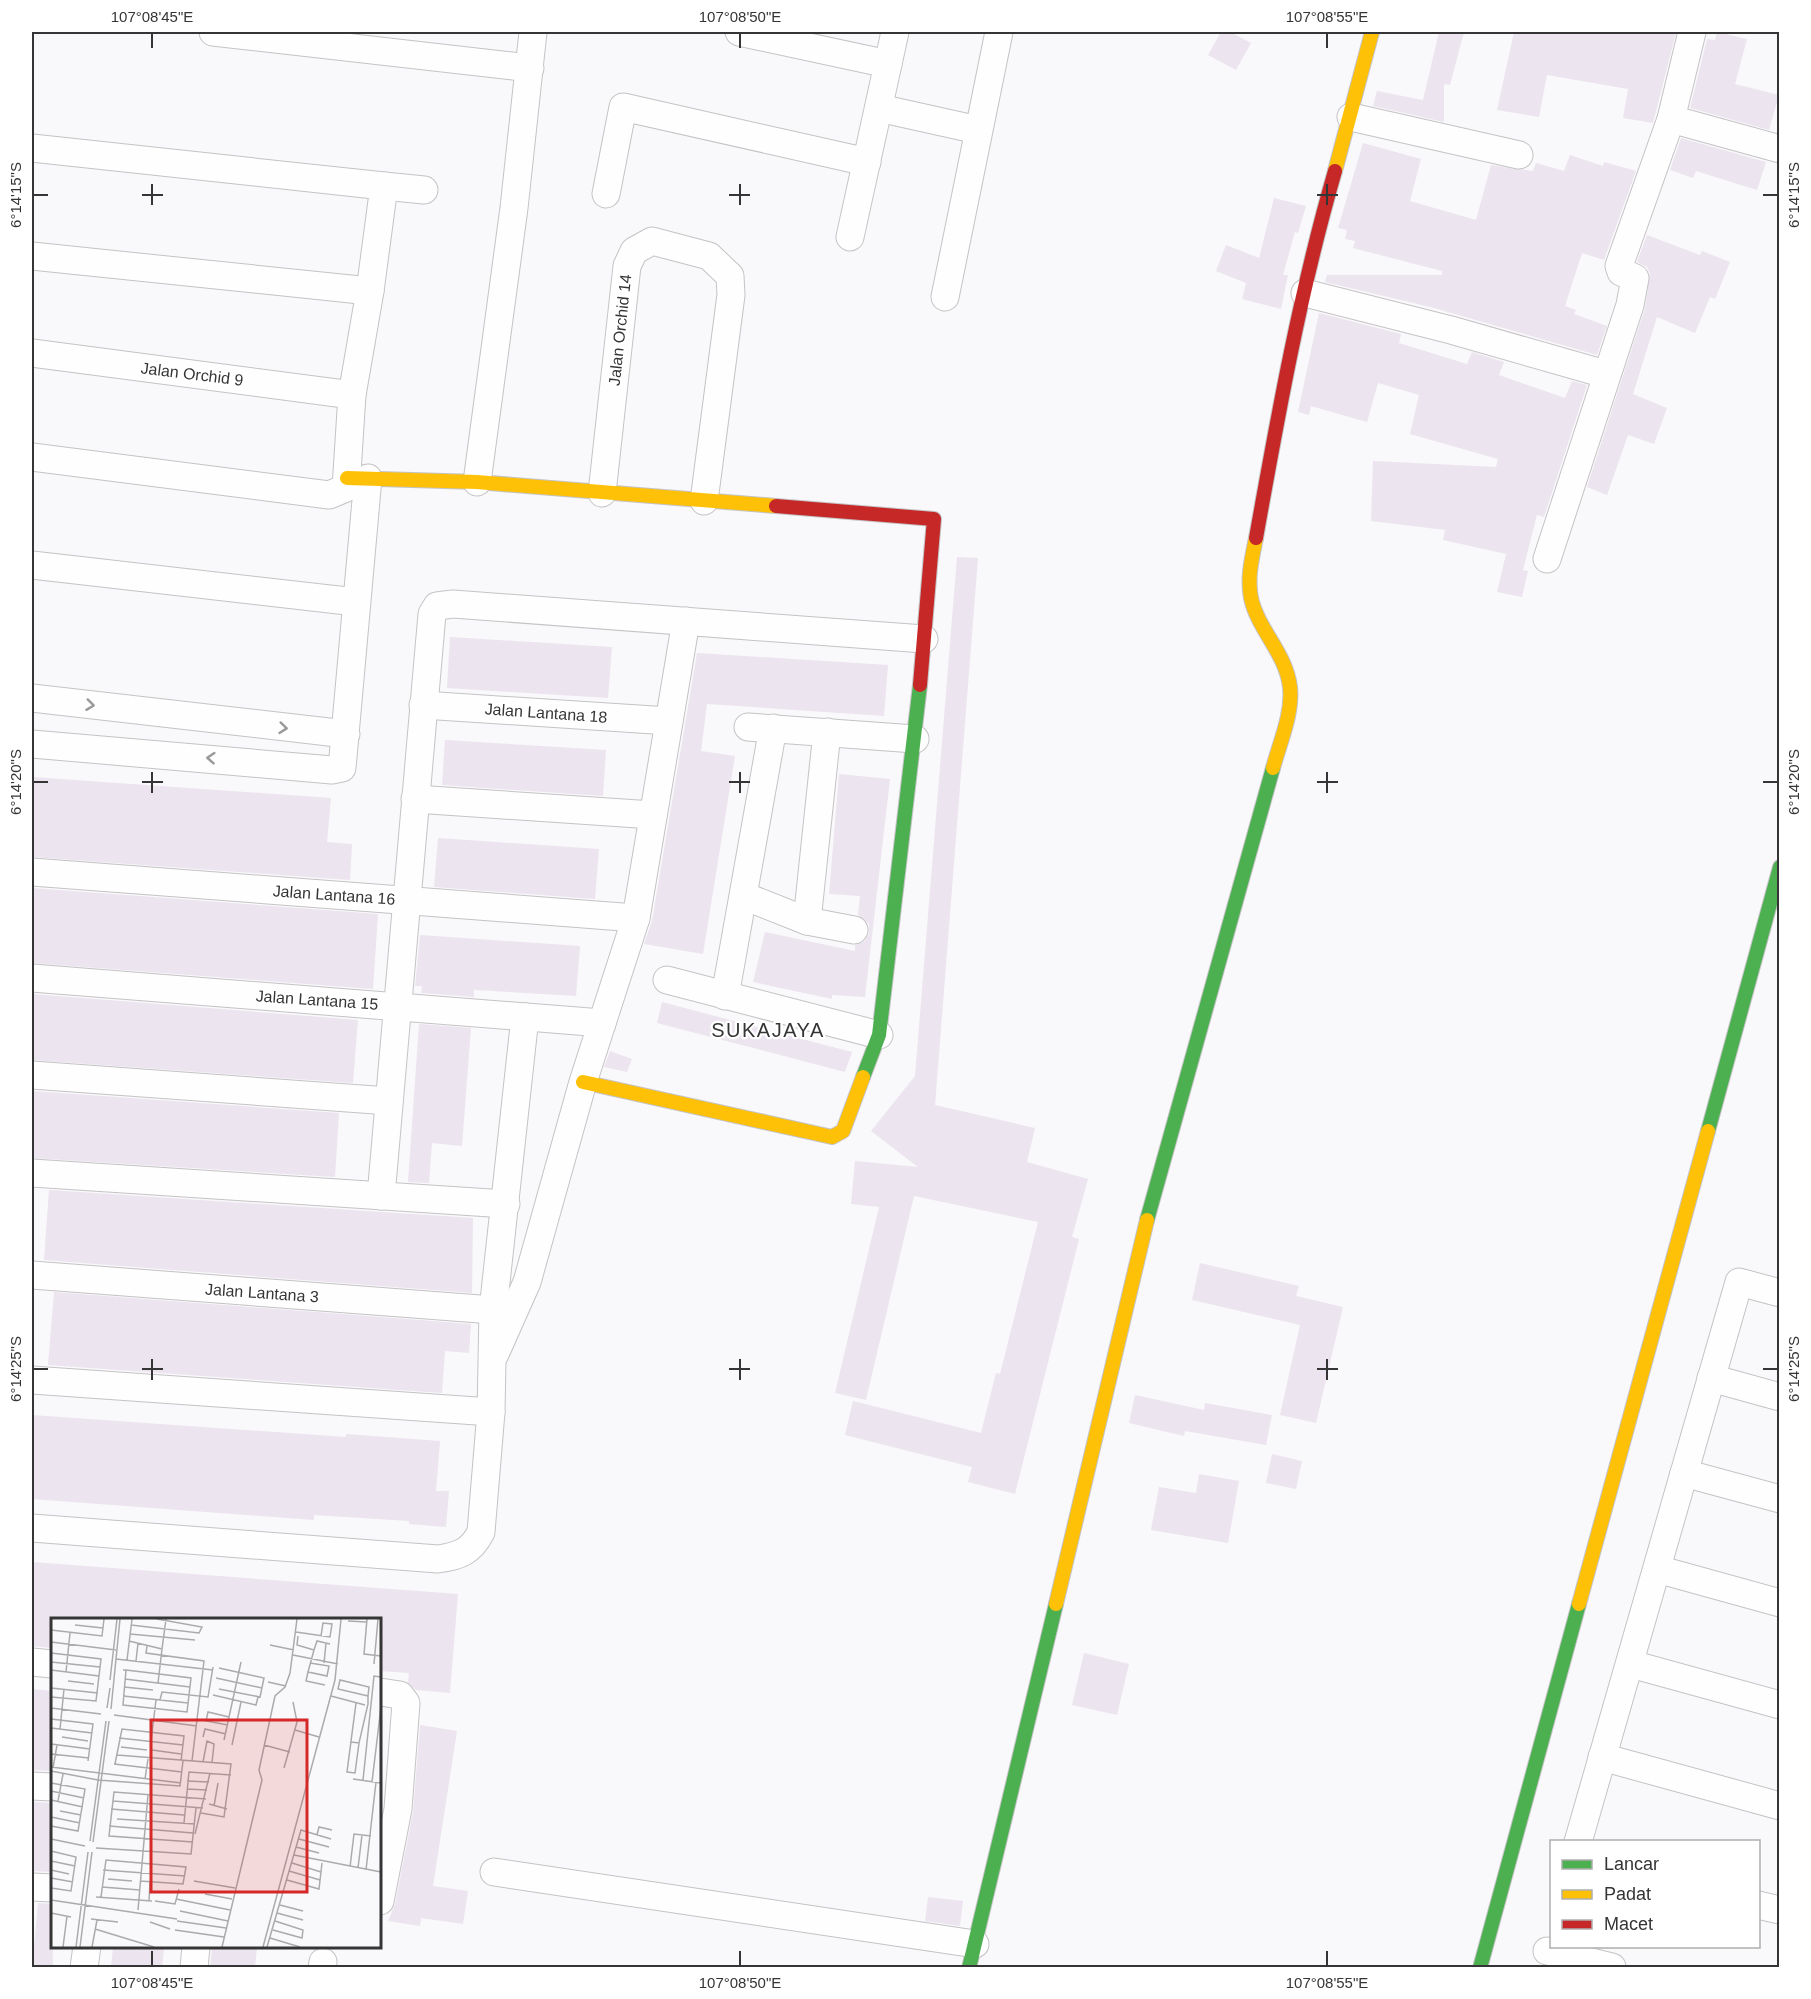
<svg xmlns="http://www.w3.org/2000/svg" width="1811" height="1999" font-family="Arial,sans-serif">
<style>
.building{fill:#ece4ef}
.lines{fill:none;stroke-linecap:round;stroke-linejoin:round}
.street-casing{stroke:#c4c3c5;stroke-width:29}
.fast-casing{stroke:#c4c3c5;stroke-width:16}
.slow-casing{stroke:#c4c3c5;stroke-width:16}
.jam-casing{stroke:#c4c3c5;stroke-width:16}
.street{stroke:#fefefe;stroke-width:27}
.fast{stroke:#4caf50;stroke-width:14}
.slow{stroke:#ffc107;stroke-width:14}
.jam{stroke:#c62828;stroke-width:14}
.oneway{stroke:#9a9a9a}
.ticks{fill:none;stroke:#353536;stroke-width:2}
.labels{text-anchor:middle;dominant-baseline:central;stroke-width:4.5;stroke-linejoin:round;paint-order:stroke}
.street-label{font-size:16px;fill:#353536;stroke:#fff}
.quarter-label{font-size:20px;letter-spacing:1.5px;fill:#353536;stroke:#fff}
.inset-road{fill:none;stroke:#abaaac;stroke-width:1.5}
.view{fill:#d62828;fill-opacity:0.15;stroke:#d62828;stroke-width:3}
.inset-edge{fill:none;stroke:#353536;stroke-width:3}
.neatline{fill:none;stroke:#353536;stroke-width:2}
.ticks-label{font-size:15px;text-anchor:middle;fill:#353536}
</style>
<rect width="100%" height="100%" fill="#f9f8fa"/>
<g class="building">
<path d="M 1221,32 L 1230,32 L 1251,43 L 1236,70 L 1208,55 Z"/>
<path d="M 1439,32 L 1464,32 L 1450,85 L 1444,84 L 1444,122 L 1373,106 L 1377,91 L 1423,100 Z"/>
<path d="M 1514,32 L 1676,33 L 1653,123 L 1623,118 L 1628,89 L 1547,75 L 1539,117 L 1497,110 Z"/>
<path d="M 1717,32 L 1747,39 L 1735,84 L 1779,95 L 1769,130 L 1690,108 L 1707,39 L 1715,40 Z"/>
<path d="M 1681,138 L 1766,162 L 1757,190 L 1696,171 L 1693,178 L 1670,170 Z"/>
<path d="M 1363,143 L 1421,159 L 1410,201 L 1476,220 L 1491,165 L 1533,171 L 1536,163 L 1564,171 L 1570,155 L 1603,166 L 1604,162 L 1636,171 L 1604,260 L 1582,253 L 1565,306 L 1576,310 L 1574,314 L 1607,326 L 1597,355 L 1434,308 L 1325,282 L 1327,275 L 1442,275 L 1442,271 L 1353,248 L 1355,241 L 1345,239 L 1347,230 L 1338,228 Z"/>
<path d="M 1274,198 L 1306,206 L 1298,233 L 1295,232 L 1283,275 L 1288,275 L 1281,309 L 1242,299 L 1246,283 L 1216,271 L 1226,245 L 1259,258 Z"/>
<path d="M 1647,235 L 1700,255 L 1702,251 L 1730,262 L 1715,299 L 1710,297 L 1695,333 L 1657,317 L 1633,394 L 1667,408 L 1654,444 L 1628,435 L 1607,495 L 1587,487 L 1645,308 L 1650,274 L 1647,267 L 1637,262 Z"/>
<path d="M 1319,313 L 1401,334 L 1399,343 L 1467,364 L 1472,352 L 1504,362 L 1499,375 L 1565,398 L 1572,381 L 1587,385 L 1544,517 L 1537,515 L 1523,570 L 1528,571 L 1522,597 L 1497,592 L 1506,554 L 1443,540 L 1445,530 L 1371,521 L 1373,461 L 1496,467 L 1498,459 L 1410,434 L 1419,395 L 1378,383 L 1367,422 L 1311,406 L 1309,415 L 1298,412 Z"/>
<path d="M 957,557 L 978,558 L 935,1105 L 1035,1128 L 1027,1162 L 1088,1179 L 1072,1237 L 1079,1239 L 1015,1494 L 968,1482 L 972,1467 L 845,1435 L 853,1401 L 981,1433 L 996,1373 L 1000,1374 L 1038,1222 L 914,1196 L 866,1400 L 835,1393 L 879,1207 L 851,1204 L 855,1161 L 918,1167 L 871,1131 L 915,1076 Z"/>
<path d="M 450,637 L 612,647 L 608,698 L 447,688 Z"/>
<path d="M 697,653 L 888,665 L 884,716 L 707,704 L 701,751 L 735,756 L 703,954 L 644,944 L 652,921 Z"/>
<path d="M 445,740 L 606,750 L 603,796 L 442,785 Z"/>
<path d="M 839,774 L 890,779 L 865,997 L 832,995 L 832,999 L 753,982 L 765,932 L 855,951 L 855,945 L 865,941 L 869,934 L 869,924 L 858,915 L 860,896 L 829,894 Z"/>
<path d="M 32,777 L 331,798 L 327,842 L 352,844 L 350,880 L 32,857 Z"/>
<path d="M 438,838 L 599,849 L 595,899 L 434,887 Z"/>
<path d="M 32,888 L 378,914 L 373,989 L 32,963 Z"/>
<path d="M 420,935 L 580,946 L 576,996 L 474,990 L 474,997 L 421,993 L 422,986 L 415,986 Z"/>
<path d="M 32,994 L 358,1020 L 353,1083 L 32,1060 Z"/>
<path d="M 662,1002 L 821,1044 L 852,1052 L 845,1072 L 734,1043 L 657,1023 Z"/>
<path d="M 419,1024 L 471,1028 L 462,1146 L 432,1143 L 429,1183 L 408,1182 Z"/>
<path d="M 610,1051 L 632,1059 L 627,1072 L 604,1067 Z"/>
<path d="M 32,1091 L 339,1113 L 335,1177 L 32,1158 Z"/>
<path d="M 49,1190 L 473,1218 L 472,1293 L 44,1260 Z"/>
<path d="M 1200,1263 L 1299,1286 L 1296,1296 L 1343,1307 L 1316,1423 L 1280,1415 L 1300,1325 L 1192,1300 Z"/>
<path d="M 54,1292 L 471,1324 L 469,1353 L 445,1351 L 442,1393 L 48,1365 Z"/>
<path d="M 1135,1395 L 1204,1410 L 1205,1403 L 1272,1415 L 1266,1445 L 1185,1431 L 1184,1436 L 1129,1423 Z"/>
<path d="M 32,1415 L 346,1437 L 346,1434 L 440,1441 L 436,1491 L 449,1491 L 446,1527 L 409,1524 L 409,1521 L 314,1515 L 314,1520 L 32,1499 Z"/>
<path d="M 1272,1454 L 1302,1461 L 1296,1489 L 1266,1483 Z"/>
<path d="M 1199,1474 L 1239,1481 L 1228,1543 L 1151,1530 L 1159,1487 L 1196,1493 Z"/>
<path d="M 32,1562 L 458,1594 L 450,1693 L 416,1690 L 408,1683 L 409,1673 L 380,1671 L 380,1620 L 52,1620 L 52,1648 L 32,1646 Z"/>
<path d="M 1084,1653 L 1129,1664 L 1117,1715 L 1072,1705 Z"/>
<path d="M 32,1689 L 52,1691 L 52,1771 L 32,1770 Z"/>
<path d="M 420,1725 L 457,1731 L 433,1886 L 468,1891 L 463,1924 L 421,1918 L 420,1926 L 388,1921 L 395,1904 L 413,1812 Z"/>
<path d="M 32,1802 L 52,1803 L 52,1872 L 32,1871 Z"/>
<path d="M 928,1897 L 963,1901 L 960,1926 L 925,1921 Z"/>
<path d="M 38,1903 L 52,1904 L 53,1968 L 32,1968 Z"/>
<path d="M 113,1947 L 164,1947 L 162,1968 L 111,1968 Z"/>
<path d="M 212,1947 L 257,1947 L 255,1968 L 210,1968 Z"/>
</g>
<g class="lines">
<g class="street-casing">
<g id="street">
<path d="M 213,32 L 530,68"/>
<path d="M 739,32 L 888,64"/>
<path d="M 879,108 L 978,130"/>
<path d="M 1351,117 L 1519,155"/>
<path d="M 1671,119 L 1780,149"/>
<path d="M 32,148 L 384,186 L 370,291 L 352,395 L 346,488 L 329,495 L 32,457"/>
<path d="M 384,186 L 424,190"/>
<path d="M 606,194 L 623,107 L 867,162"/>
<path d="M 850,237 L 895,32"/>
<path d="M 32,256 L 370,291"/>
<path d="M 1305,293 L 1451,330 L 1605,374"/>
<path d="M 945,297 L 999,32"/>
<path d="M 32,353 L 352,395"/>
<path d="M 477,482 L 514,208 L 533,32"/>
<path d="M 602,493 L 627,266 L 634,251 L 652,241 L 709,256 L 730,276 L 731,295 L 704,501"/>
<path d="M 1547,559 L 1630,305 L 1635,278 L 1621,272 L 1619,266 L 1671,119 L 1692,32"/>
<path d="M 32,565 L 356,602"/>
<path d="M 32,698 L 346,734"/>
<path d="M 423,705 L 669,721"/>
<path d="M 748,727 L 915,739"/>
<path d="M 32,744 L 332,770 L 342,768 L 368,478"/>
<path d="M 415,799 L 653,815"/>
<path d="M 32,872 L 636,918"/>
<path d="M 744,896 L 807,921 L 854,930"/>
<path d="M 807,921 L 827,732"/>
<path d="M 32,978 L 602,1023"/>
<path d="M 667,980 L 879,1035"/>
<path d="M 725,996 L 773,728"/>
<path d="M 32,1075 L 389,1101"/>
<path d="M 32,1173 L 506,1204"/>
<path d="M 381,1196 L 432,614 L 437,606 L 453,604 L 924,639"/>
<path d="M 32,1275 L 493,1310"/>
<path d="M 495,1354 L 527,1282 L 583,1082 L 636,918 L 686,621"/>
<path d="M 1711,1378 L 1780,1397"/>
<path d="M 32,1380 L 491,1412"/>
<path d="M 1684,1473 L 1780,1499"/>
<path d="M 32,1528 L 438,1559 C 459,1556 471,1552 481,1532 L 491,1412 L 493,1310 L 525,1017"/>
<path d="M 1657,1569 L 1780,1603"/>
<path d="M 32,1662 L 52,1664"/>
<path d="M 1631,1664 L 1780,1705"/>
<path d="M 380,1692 L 400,1695 L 406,1703 L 398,1809 L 380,1901"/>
<path d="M 1602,1757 L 1780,1806"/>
<path d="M 32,1786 L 52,1787"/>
<path d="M 1578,1842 L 1739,1282 L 1780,1293"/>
<path d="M 494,1872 L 975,1944"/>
<path d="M 32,1887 L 52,1888"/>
<path d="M 1758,1905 L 1780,1910"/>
<path d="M 1547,1951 L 1612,1967"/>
<path d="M 84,1968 L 87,1946"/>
<path d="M 194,1968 L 196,1946"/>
<path d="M 322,1968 L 323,1962"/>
</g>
</g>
<g class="fast-casing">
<g id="fast">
<path d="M 863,1077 L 879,1035 L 920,685"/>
<path d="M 1708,1131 L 1780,867"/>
<path d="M 1147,1220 L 1273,768"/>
<path d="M 969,1968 L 1056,1604"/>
<path d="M 1480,1968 L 1579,1604"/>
</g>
</g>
<g class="slow-casing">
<g id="slow">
<path d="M 1335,171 L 1372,32"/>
<path d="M 347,478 L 477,482 L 776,506"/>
<path d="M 1256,538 C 1252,558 1247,577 1251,598 C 1258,630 1286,653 1290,687 C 1293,713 1280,742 1273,768"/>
<path d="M 583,1082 L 832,1137 L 843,1131 L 863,1077"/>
<path d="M 1056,1604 L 1147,1220"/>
<path d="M 1579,1604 L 1708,1131"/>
</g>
</g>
<g class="jam-casing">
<g id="jam">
<path d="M 776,506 L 934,519 L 920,685"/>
<path d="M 1256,538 C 1278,415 1300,292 1335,171"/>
</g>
</g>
<use href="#street" class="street"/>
<use href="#fast" class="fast"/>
<use href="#slow" class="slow"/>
<use href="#jam" class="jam"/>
</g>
<defs><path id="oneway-chevron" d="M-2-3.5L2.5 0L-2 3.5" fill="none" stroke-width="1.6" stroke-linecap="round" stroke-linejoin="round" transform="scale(1.5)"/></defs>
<g class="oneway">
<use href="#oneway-chevron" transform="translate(90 705) rotate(7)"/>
<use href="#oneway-chevron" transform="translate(283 728) rotate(6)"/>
<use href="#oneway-chevron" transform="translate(211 758) rotate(-176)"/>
</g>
<path class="ticks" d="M 152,33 L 152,48M 740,33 L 740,48M 1327,33 L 1327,48M 152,184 L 152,205M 740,184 L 740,205M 1327,184 L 1327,205M 33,195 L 48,195M 142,195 L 163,195M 729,195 L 750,195M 1317,195 L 1338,195M 1763,195 L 1778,195M 152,772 L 152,793M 740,772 L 740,793M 1327,772 L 1327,793M 33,782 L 48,782M 142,782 L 163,782M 729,782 L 750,782M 1317,782 L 1338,782M 1763,782 L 1778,782M 152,1359 L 152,1380M 740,1359 L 740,1380M 1327,1359 L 1327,1380M 33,1369 L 48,1369M 142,1369 L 163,1369M 729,1369 L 750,1369M 1317,1369 L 1338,1369M 1763,1369 L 1778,1369M 152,1951 L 152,1966M 740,1951 L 740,1966M 1327,1951 L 1327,1966"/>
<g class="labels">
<g class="street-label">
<text transform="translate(620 330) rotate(-84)">Jalan Orchid 14</text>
<text transform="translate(192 374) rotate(7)">Jalan Orchid 9</text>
<text transform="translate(546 713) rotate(4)">Jalan Lantana 18</text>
<text transform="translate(334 895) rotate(4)">Jalan Lantana 16</text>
<text transform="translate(317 1000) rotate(4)">Jalan Lantana 15</text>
<text transform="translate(262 1293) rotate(4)">Jalan Lantana 3</text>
</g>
<g class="quarter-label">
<text x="768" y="1030">SUKAJAYA</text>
</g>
</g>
<g transform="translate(51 1618)">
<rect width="330" height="330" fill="#f9f8fa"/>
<path class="inset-road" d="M 316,1 L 313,36 L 330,38M 297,3 L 316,4M 24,7 L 52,10M 80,7 L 148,15 L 151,9 L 106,1M 0,12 L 51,18 L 53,1M 245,14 L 279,19 L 281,6 L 272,5 L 270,18M 79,16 L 144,22M 247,18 L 246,27 L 263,32 L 257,54M 78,23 L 111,31 L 115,1M 0,24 L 65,32M 219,27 L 243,32M 96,28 L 95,35 L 153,43 L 141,143M 263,32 L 266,23 L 279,26M 0,35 L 50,41 L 45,83 L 0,79M 242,37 L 287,46M 65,41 L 162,52M 76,42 L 81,1M 85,43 L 87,25M 0,44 L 49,49M 259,45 L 278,48 L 276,58 L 257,54 L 255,63 L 274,67M 273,45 L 275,25M 323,46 L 327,1M 168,50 L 213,60 L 209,79 L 168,71M 0,52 L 48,58M 72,52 L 75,52 L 108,56 L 140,60 L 136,94 L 72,87 L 75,52M 15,54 L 19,15M 165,60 L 211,70M 74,61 L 139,69M 59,62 L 66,1M 17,63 L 43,66M 217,64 L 235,68M 107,65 L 111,31M 73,69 L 102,72M 0,70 L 47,75M 162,77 L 205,87 L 207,79M 72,78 L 137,85M 280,78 L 314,87M 109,82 L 111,74 L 157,79 L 162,49M 305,85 L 296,154 L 304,155 L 308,125M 0,90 L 50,96M 56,90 L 59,70M 60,91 L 69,1M 63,97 L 146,108M 0,101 L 42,106 L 37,143M 177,107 L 155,103 L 157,94 L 178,99M 0,110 L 41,115M 9,111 L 13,71M 244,112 L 268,119M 11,119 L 37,123M 152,119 L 154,111 L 175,116M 68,120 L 132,127M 173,122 L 190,44M 100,123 L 105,82M 300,124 L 308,125 L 317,86 L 317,78 L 318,69 L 289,62 L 287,71 L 317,78M 0,126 L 39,131M 181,127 L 190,84M 213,127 L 239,134M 70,129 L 96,132M 101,132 L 130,136M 0,136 L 38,140M 66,137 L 180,146 L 173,199 L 150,195M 152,144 L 156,123 L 163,126 L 161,145M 63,146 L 131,154M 64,146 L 71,111 L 133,118 L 130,143M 0,149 L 130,165M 2,150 L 6,127M 233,150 L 246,104 L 242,84M 0,153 L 47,162 L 129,168 L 132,143M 94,161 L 97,141M 302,161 L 330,165M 312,162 L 323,58 L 330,59M 136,163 L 158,164M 321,164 L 330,89M 0,165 L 34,171 L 27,213 L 0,208M 136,171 L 156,172M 0,173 L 33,180M 0,182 L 32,189M 7,183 L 12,156M 62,183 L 152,190M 158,186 L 176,191M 163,188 L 167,165M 60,191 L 133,197M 9,193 L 30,197M 0,199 L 29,205M 66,201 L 144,206M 133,205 L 138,154 L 180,157M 58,208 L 142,215M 144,216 L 159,155M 266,217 L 268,209 L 281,212M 0,221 L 34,228M 248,221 L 278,229M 39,223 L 55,103M 42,224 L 58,103M 142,224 L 58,218 L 63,174 L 155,181M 245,229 L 268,235M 45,230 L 140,236 L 145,190M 0,233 L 25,239 L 20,273 L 0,270M 243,237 L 330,254M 0,243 L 24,248M 241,245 L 270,254M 299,249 L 303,216 L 320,218M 307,250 L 311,217M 0,252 L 18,256M 52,252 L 134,258M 315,252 L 325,164M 238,253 L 269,262M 0,260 L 22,264M 57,261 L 81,263M 236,262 L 268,271 L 271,245M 143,263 L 184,270M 51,269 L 89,272M 154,276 L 181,281M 45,279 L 101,283M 50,279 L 55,242 L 135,249 L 132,266 L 89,263M 125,281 L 179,292M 0,282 L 126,301M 98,283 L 99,264M 104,283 L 124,286 L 128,271M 229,287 L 252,293M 87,292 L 97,177M 129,293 L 177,303M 0,295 L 20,299M 226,295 L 252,302M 40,301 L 67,304M 126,303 L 175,310M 99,304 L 119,311M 44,311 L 103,329M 124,312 L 173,319M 222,312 L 251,320 L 252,312 L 224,303M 219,320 L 249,329M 12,329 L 16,298M 25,329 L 37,234M 29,329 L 41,234M 41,329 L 46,302M 171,329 L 211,162 L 208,152 L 224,78 L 234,69 L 239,55 L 246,1M 212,329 L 284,62 L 290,1M 216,329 L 250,212 L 280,221"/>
<path class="view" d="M 100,102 L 256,102 L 256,274 L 100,274 Z"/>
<rect width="330" height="330" class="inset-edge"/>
</g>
<rect width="1811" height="1999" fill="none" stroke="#ffffff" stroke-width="66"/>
<rect x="1550" y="1840" width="210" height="108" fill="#ffffff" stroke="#aeaeaf" stroke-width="1.5"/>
<rect x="1562" y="1860" width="30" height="9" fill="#4caf50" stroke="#aeaeaf" stroke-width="1.5"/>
<text x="1604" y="1870" font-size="18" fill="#353536">Lancar</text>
<rect x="1562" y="1890" width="30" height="9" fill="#ffc107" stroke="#aeaeaf" stroke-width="1.5"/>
<text x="1604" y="1900" font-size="18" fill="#353536">Padat</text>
<rect x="1562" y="1920" width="30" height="9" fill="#c62828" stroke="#aeaeaf" stroke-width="1.5"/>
<text x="1604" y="1930" font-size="18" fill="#353536">Macet</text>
<rect x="33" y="33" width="1745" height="1933" class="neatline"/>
<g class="ticks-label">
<text x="152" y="22">107°08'45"E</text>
<text x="740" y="22">107°08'50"E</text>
<text x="1327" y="22">107°08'55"E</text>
<text transform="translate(16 195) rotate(-90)" y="5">6°14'15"S</text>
<text transform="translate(1794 195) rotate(-90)" y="5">6°14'15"S</text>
<text transform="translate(16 782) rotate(-90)" y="5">6°14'20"S</text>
<text transform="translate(1794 782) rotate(-90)" y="5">6°14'20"S</text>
<text transform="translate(16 1369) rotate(-90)" y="5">6°14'25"S</text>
<text transform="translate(1794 1369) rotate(-90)" y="5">6°14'25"S</text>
<text x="152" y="1988">107°08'45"E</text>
<text x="740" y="1988">107°08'50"E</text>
<text x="1327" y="1988">107°08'55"E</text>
</g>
</svg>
